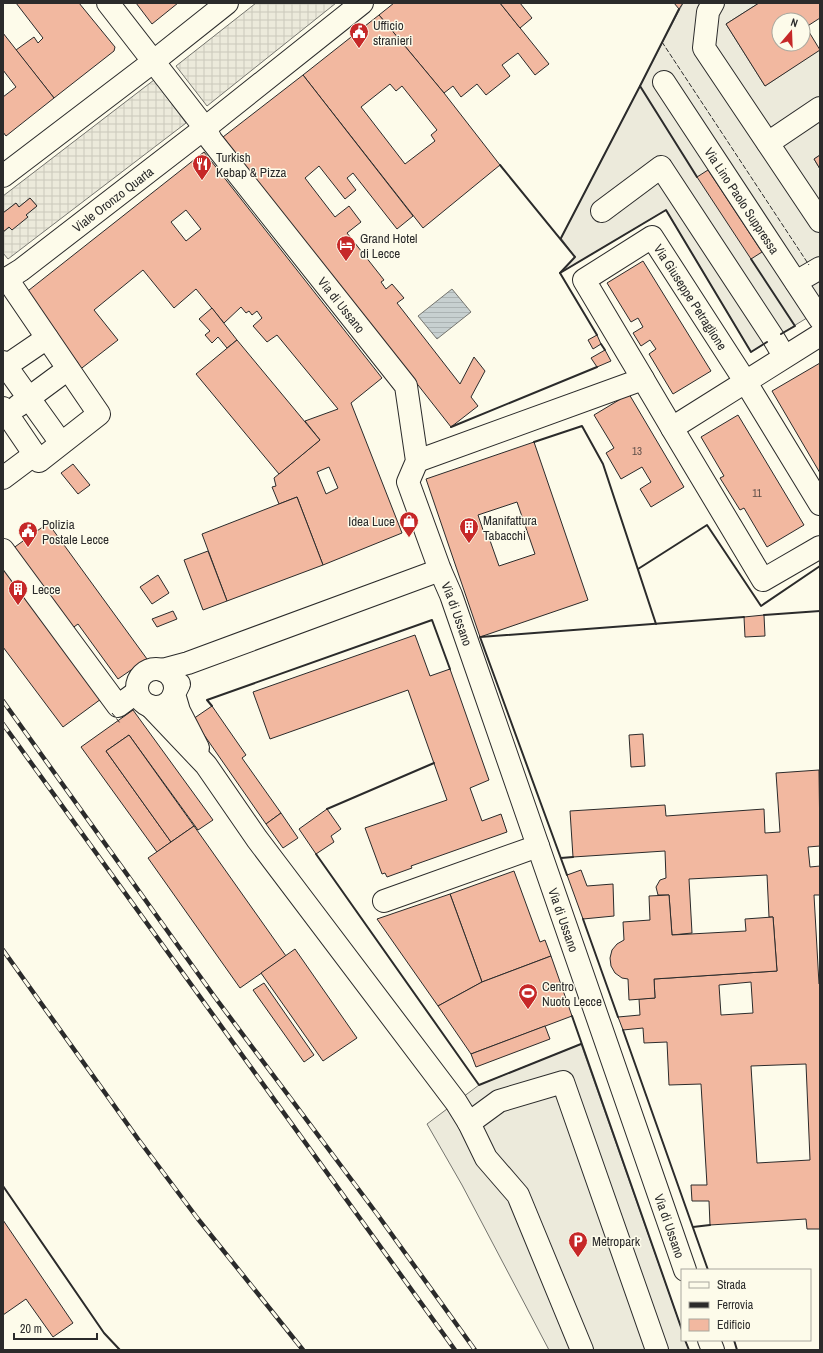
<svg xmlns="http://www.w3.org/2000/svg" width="823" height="1353" font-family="'Archivo Narrow',sans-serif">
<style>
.parking{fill:#eceadb;stroke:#74746e}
.plaza{fill:url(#plaza-grid);stroke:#74746e}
.water{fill:url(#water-rules);stroke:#74746e}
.building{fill:#f2b8a0;stroke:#2b2b2b;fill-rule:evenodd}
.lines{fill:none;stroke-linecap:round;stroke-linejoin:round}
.minor-casing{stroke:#2b2b2b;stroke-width:24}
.minor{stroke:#fdfbea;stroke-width:22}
.rail-casing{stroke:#2b2b2b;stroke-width:4.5}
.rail{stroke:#fdfbea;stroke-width:3;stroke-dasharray:9;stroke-linecap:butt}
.fence{stroke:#2b2b2b;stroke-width:1;stroke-dasharray:5 2;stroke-linecap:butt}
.wall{stroke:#2b2b2b;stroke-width:2}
.labels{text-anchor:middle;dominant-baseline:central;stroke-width:3;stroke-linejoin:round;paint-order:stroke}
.number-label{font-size:11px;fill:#5d4e48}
.poi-label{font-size:13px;fill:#2b2b2b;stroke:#fdfbea;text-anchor:start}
.street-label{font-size:13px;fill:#2b2b2b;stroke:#fdfbea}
</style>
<defs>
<pattern id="plaza-grid" width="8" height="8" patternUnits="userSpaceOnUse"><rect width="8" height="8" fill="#eceadb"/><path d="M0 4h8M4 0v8" fill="none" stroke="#cbc9bc"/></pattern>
<pattern id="water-rules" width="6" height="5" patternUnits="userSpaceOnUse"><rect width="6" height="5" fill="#c7d0d0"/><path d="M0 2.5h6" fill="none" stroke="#abb3b3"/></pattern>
</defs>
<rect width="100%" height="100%" fill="#fdfbea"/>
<g class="parking">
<path d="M 683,3 L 759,3 L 726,24 L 765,86 L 820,49 L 820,155 L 814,159 L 820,169 L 820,310 L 751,352 L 666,210 L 560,273 L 575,257 L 561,238 Z"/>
<path d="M 581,1044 L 682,1330 L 682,1340 L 685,1340 L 689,1350 L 549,1350 L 462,1185 L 427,1124 L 479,1085 Z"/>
</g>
<g class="plaza">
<path d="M 256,3 L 336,3 L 207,106 L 176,66 Z"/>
<path d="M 154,80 L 186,123 L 8,259 L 3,253 L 3,232 L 37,206 L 30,198 L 19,207 L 16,203 L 3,213 L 3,196 Z"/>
</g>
<path class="water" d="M 452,289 L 471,312 L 437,339 L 418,316 Z"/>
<g class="building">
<path d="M 16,3 L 79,3 L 115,47 L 114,51 L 54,98 L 16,50 L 34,37 L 38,43 L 43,38 Z"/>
<path d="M 136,3 L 178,3 L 152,24 Z"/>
<path d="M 394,3 L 500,3 L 549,64 L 535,75 L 518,53 L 502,65 L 510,76 L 486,95 L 477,84 L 461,97 L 453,86 L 444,93 L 379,15 Z"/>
<path d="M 500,3 L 520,3 L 532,18 L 520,28 Z"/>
<path d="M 674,3 L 683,3 L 679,9 Z"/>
<path d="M 759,3 L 820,3 L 820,18 L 806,27 L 820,50 L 765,86 L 726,24 ZM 779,20 L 803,20 L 803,44 L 779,44 Z"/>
<path d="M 379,15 L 444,93 L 500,165 L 423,228 L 303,75 ZM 390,84 L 396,91 L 402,86 L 437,130 L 431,135 L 435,141 L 405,164 L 361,107 Z"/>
<path d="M 3,33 L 54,98 L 6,136 L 3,132 L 3,97 L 16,87 L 3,70 Z"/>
<path d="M 303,75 L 413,216 L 397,229 L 353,173 L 347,178 L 356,190 L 345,199 L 319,166 L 305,178 L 335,217 L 349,206 L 361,222 L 347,233 L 384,280 L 381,282 L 386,289 L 392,284 L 404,298 L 397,303 L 460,384 L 474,357 L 485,371 L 471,397 L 478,406 L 451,427 L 223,137 Z"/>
<path d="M 204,152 L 382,378 L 351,403 L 402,533 L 323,565 L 297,497 L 279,504 L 272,487 L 276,486 L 274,478 L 320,440 L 305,421 L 338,409 L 277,335 L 267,342 L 253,326 L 262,318 L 257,311 L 252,315 L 249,311 L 246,313 L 241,307 L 224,323 L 196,289 L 174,308 L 143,270 L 94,310 L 118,340 L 78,371 L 24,294 ZM 186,210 L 201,229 L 186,241 L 171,222 ZM 329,467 L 338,488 L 326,494 L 317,472 Z"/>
<path d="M 820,155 L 820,169 L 814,159 Z"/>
<path d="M 708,170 L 762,252 L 751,259 L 697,177 Z"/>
<path d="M 30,198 L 37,206 L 26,215 L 28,217 L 12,230 L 9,227 L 3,232 L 3,213 L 16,203 L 19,207 Z"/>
<path d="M 643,261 L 711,371 L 673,394 L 649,354 L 656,349 L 650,340 L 641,346 L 633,333 L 643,327 L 638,318 L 631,322 L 607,283 Z"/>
<path d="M 212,308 L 237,340 L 227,348 L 218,337 L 212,343 L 205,335 L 210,331 L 199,319 Z"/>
<path d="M 597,335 L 601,344 L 593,349 L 588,340 Z"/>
<path d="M 237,340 L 320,440 L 279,474 L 196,374 Z"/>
<path d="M 605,350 L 611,361 L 597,367 L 591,358 Z"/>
<path d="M 820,363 L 820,473 L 772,391 Z"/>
<path d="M 629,394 L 684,487 L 651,507 L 640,489 L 651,482 L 642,467 L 621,479 L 606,453 L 614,448 L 594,415 Z"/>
<path d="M 738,415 L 804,525 L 767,547 L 744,508 L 740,510 L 720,478 L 724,476 L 701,437 Z"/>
<path d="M 534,442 L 588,600 L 480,637 L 426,479 ZM 517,502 L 535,554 L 499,566 L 487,532 L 484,533 L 478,515 Z"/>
<path d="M 73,464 L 90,485 L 78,494 L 61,473 Z"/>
<path d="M 297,497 L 323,565 L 227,601 L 202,534 Z"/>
<path d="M 48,523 L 147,659 L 118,679 L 78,624 L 71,629 L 12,549 Z"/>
<path d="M 208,551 L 227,601 L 203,610 L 184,560 Z"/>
<path d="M 3,566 L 101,699 L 63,727 L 3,647 Z"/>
<path d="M 158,575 L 169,593 L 152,604 L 140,587 Z"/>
<path d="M 173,611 L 177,619 L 157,627 L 152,619 Z"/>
<path d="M 764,615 L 765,636 L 745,637 L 744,617 Z"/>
<path d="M 415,635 L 430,676 L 450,669 L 489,780 L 470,788 L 482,821 L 501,814 L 507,832 L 411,866 L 412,868 L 387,877 L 385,873 L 382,874 L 365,828 L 447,800 L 408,690 L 270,739 L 253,692 Z"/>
<path d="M 212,706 L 246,755 L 242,758 L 281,813 L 266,824 L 193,719 Z"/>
<path d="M 133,710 L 213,820 L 198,830 L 129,735 L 106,751 L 171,842 L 157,852 L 81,747 Z"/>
<path d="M 643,734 L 645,766 L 631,767 L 629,735 Z"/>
<path d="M 129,735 L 194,826 L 171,842 L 106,751 Z"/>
<path d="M 819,770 L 820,846 L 808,847 L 810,867 L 820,866 L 820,895 L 814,895 L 819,984 L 820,984 L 820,1229 L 807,1229 L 806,1219 L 710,1225 L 709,1201 L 692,1201 L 691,1185 L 707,1185 L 701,1084 L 669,1085 L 667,1042 L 644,1043 L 643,1028 L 623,1030 L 618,1017 L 640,1015 L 639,999 L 655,998 L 654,979 L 777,971 L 773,917 L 769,917 L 767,875 L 689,879 L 692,933 L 672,935 L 669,895 L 658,895 L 656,887 L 660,880 L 666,878 L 665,851 L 573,857 L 570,811 L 665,805 L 666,816 L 764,809 L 765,833 L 780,832 L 776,773 ZM 751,982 L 753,1013 L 721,1015 L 719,985 ZM 806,1064 L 810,1160 L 757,1163 L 751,1066 Z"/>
<path d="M 327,809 L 341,829 L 331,836 L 334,842 L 316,854 L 299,829 Z"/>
<path d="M 281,813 L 298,838 L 283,848 L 266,824 Z"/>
<path d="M 194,826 L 286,956 L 240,988 L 148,858 Z"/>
<path d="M 581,870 L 587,886 L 613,884 L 614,916 L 583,919 L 567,875 Z"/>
<path d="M 514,871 L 540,942 L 545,940 L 551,956 L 482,982 L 450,894 Z"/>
<path d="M 450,894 L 482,982 L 438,1006 L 377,919 Z"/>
<path d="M 669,895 L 672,935 L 746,931 L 745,919 L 773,917 L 777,971 L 654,979 L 655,998 L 629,1000 L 628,979 L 622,978 L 615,973 L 611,966 L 610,958 L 612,950 L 617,944 L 624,940 L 623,922 L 650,920 L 649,896 Z"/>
<path d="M 295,949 L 357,1038 L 323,1061 L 261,973 Z"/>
<path d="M 551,956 L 572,1016 L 471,1054 L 438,1006 L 482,982 Z"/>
<path d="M 264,983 L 314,1055 L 304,1062 L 253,990 Z"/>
<path d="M 545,1026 L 550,1039 L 476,1067 L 471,1054 Z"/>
<path d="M 3,1220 L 73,1323 L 53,1337 L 26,1299 L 3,1315 Z"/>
</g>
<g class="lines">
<g class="minor-casing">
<g id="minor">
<path id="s1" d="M 108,3 L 205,128 L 211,140 L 406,386 L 417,461 L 408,482 L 440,570 L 451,595 L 685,1270"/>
<path d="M 713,3 L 708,12 L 704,48 L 820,221"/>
<path id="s2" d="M 664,82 L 820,319"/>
<path d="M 768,143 L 820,108"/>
<path d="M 3,176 L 154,61 L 227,3"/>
<path d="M 602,211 L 661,167 L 774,339 L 784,356"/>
<path id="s3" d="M 3,281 L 21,270 L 205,128 L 362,3"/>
<path d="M 796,282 L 820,268"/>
<path d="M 3,362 L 61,443"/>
<path d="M 3,368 L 47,338"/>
<path id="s4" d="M 643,379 L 584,280 L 652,237 L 745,381 L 820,504"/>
<path d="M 18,406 L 68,369"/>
<path d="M 3,408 L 39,461 L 99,414 L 7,279"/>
<path d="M 672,428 L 763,580 L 820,547"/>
<path d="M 417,461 L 643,379 L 672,428 L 820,335"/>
<path d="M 3,478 L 35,454"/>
<path d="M 3,550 L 118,706 L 137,692"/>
<circle cx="156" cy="688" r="19"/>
<path d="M 162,670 L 188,663 L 440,570"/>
<path d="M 179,684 L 174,694 L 179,711 L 198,748"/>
<path d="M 150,706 L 206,765 L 257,839 L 456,1102 L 469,1123 L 486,1158 L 518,1195 L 582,1350"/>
<path d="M 384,901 L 538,846"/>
<path d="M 469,1123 L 499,1101 L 563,1082 L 657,1350"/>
<path d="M 709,1340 L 713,1350"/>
</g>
</g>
<use href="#minor" class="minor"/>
<g class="rail-casing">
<g id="rail">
<path d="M 3,701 L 214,996 L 377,1214 L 475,1350"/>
<path d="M 3,724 L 455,1350"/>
<path d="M 3,950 L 138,1139 L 198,1219 L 303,1350"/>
</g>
</g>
<use href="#rail" class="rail"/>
<g class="fence">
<path d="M 662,42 L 809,265"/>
<path d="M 112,713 L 120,723"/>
</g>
<g class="wall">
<path d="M 640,86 L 679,9"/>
<path d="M 500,165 L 575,257 L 560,273 L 597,335"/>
<path d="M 561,238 L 640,86 L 697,177"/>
<path d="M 751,259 L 795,326 L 781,334"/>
<path d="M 560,273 L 666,210 L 751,352 L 767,342"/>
<path d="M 601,344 L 605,350"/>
<path d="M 451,427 L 597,367"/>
<path d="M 534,442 L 582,426 L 603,464 L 656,624"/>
<path d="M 638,569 L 707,525 L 761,606 L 820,566"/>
<path d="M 764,615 L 820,611"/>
<path d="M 212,706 L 207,700 L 432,620 L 450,669"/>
<path d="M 327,809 L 434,763"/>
<path d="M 316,854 L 479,1085 L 581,1044"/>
<path d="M 561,858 L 573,857"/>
<path d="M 567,875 L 480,637 L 744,617"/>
<path d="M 583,919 L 618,1017"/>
<path d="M 572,1016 L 682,1330"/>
<path d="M 623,1030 L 708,1270"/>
<path d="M 3,1186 L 104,1333 L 120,1350"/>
<path d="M 693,1227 L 710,1225"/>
<path d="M 685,1340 L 689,1350"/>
<path d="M 734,1340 L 737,1350"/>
</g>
</g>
<defs>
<g id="civic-pin" transform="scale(1)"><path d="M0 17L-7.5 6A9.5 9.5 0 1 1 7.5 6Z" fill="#c62828" stroke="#fdfbea"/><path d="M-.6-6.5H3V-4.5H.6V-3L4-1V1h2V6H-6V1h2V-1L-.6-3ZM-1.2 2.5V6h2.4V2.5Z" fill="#fff"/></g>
<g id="restaurant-pin" transform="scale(1)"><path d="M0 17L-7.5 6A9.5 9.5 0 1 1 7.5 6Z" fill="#c62828" stroke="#fdfbea"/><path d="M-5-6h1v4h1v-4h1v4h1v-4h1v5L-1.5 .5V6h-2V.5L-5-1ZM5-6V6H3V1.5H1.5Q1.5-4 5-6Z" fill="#fff"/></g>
<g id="hotel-pin" transform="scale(1)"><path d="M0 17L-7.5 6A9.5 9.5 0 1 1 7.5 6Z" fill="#c62828" stroke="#fdfbea"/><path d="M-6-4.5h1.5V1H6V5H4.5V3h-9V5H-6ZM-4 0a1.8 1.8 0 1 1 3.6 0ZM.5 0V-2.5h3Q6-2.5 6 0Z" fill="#fff"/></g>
<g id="shop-pin" transform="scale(1)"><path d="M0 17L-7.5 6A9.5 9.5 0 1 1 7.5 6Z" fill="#c62828" stroke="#fdfbea"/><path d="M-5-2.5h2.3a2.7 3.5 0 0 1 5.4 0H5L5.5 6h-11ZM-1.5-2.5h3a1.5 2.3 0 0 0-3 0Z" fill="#fff"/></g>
<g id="building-pin" transform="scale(1)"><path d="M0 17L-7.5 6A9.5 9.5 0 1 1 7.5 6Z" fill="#c62828" stroke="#fdfbea"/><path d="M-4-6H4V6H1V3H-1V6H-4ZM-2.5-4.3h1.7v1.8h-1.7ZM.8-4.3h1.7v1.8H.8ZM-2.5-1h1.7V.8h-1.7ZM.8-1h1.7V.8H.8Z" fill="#fff"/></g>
<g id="stadium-pin" transform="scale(1)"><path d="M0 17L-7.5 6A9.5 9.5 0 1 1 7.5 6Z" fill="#c62828" stroke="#fdfbea"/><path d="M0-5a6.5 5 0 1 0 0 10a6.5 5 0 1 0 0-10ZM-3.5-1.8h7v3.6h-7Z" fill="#fff"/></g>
<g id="parking-pin" transform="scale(1)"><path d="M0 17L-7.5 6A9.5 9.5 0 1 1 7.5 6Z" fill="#c62828" stroke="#fdfbea"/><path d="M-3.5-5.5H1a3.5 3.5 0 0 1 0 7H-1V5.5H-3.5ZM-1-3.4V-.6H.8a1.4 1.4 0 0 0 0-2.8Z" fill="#fff"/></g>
</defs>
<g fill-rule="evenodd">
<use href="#civic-pin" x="359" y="32"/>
<use href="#restaurant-pin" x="202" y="164"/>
<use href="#hotel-pin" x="346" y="245"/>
<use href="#shop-pin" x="409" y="521"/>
<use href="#building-pin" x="469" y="527"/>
<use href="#civic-pin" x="28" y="531"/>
<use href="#building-pin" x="18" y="589"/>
<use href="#stadium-pin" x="528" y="993"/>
<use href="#parking-pin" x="578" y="1241"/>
</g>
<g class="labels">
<g class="number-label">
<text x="637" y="451">13</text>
<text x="757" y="493">11</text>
</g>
<g class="poi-label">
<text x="373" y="25">Ufficio<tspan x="373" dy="15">stranieri</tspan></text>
<text x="216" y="157">Turkish<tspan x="216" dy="15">Kebap &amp; Pizza</tspan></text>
<text x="360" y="238">Grand Hotel<tspan x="360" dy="15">di Lecce</tspan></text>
<text x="483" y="520">Manifattura<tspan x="483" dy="15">Tabacchi</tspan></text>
<text x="395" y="521" text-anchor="end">Idea Luce</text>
<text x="42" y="524">Polizia<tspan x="42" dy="15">Postale Lecce</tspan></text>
<text x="32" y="589">Lecce</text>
<text x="542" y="986">Centro<tspan x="542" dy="15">Nuoto Lecce</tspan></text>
<text x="592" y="1241">Metropark</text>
</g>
<g class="street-label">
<text stroke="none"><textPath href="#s3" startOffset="137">Viale Oronzo Quarta</textPath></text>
<text stroke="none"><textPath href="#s2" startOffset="142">Via Lino Paolo Suppressa</textPath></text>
<text stroke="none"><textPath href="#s4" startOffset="267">Via Giuseppe Petraglione</textPath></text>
<text stroke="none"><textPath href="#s1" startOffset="382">Via di Ussano</textPath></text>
<text stroke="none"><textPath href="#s1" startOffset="725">Via di Ussano</textPath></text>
<text stroke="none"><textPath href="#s1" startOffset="1049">Via di Ussano</textPath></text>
<text stroke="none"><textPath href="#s1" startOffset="1373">Via di Ussano</textPath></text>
</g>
</g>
<rect width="823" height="1353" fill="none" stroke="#2b2b2b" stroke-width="8"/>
<rect x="681" y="1269" width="130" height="72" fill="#fdfbea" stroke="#a9a89e"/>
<rect x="689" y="1282" width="20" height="6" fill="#fdfbea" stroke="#a9a89e"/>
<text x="717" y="1289" font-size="12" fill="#2b2b2b">Strada</text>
<rect x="689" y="1302" width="20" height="6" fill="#2b2b2b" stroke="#a9a89e"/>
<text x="717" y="1309" font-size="12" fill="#2b2b2b">Ferrovia</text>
<rect x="689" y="1319" width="20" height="12" fill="#f2b8a0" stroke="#a9a89e"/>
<text x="717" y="1329" font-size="12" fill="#2b2b2b">Edificio</text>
<g transform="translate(791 32) rotate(19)"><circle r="19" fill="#fdfbea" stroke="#a9a89e"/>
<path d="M0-3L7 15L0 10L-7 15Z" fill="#c62828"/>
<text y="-6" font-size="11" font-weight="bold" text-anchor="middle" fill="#2b2b2b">N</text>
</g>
<path d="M14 1333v6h83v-6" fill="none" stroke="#2b2b2b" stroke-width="2"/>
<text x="20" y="1333" font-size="12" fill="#2b2b2b" stroke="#fdfbea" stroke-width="3" paint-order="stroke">20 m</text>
</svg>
